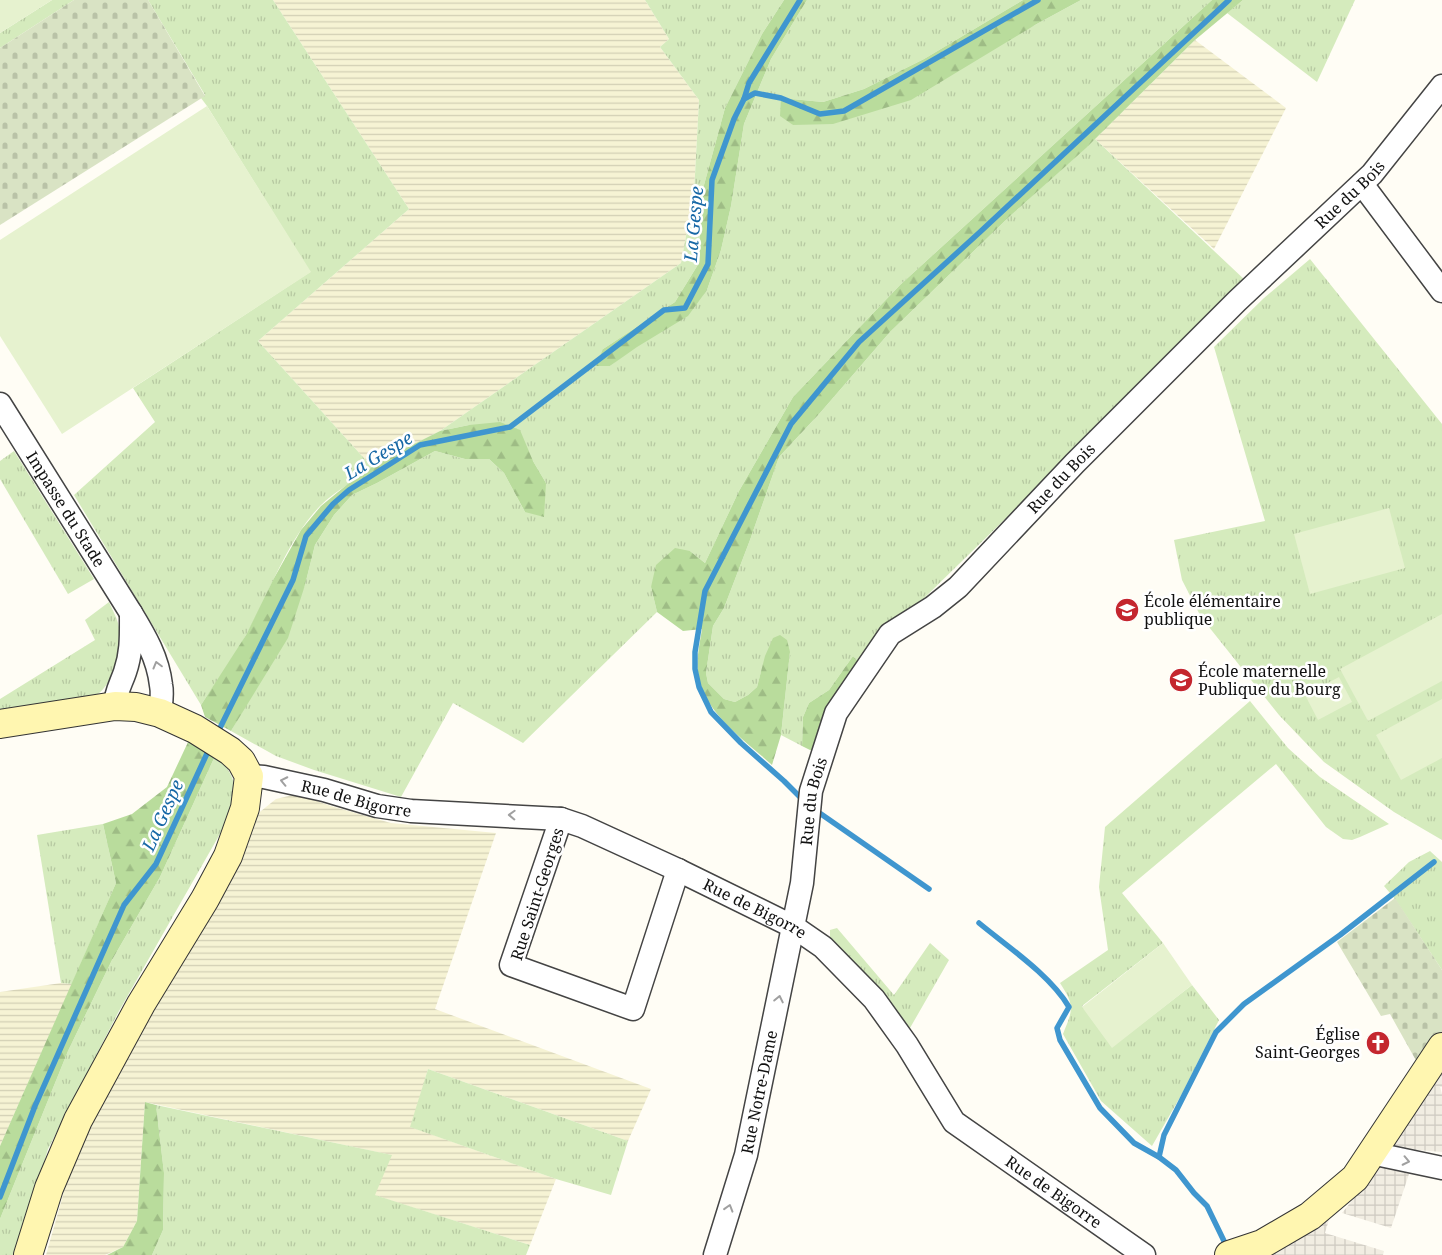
<svg xmlns="http://www.w3.org/2000/svg" width="1442" height="1255" font-family="'Noto Serif',serif">
<style>
.farmland{fill:url(#farmland-rules)}
.grass{fill:url(#grass-tufts)}
.forest{fill:url(#forest-firs)}
.cemetery{fill:url(#cemetery-stones)}
.pitch{fill:#e6f2cf}
.plaza{fill:url(#plaza-grid)}
.lines{fill:none;stroke-linecap:round;stroke-linejoin:round}
.stream{stroke:#3f96cf;stroke-width:5.5}
.street-casing{stroke:#444;stroke-width:25}
.secondary-casing{stroke:#333;stroke-width:30}
.street{stroke:#fff;stroke-width:22}
.secondary{stroke:#fff6b0;stroke-width:28}
.oneway{stroke:#a0a0a0}
.labels{text-anchor:middle;dominant-baseline:central;stroke-width:5;stroke-linejoin:round;paint-order:stroke}
.street-label{font-size:16px;fill:#111;stroke:#fff}
.poi-label{font-size:16px;fill:#111;stroke:#fff;text-anchor:start}
.water-label{font-size:18px;font-style:italic;fill:#1768a6;stroke:#fff}
</style>
<defs>
<pattern id="farmland-rules" width="6" height="5" patternUnits="userSpaceOnUse" patternTransform="scale(1.25)"><rect width="6" height="5" fill="#f6f3d4"/><path d="M0 2.5h6" fill="none" stroke="#d2cfb5"/></pattern>
<pattern id="grass-tufts" width="24" height="20" patternUnits="userSpaceOnUse" patternTransform="scale(1.25)"><rect width="24" height="20" fill="#d5ebbd"/><path d="M3 7l-1-3M5 7V3M7 7l1-3M15 17l-1-3M17 17v-4M19 17l1-3" fill="none" stroke="#b6c8a1"/></pattern>
<pattern id="forest-firs" width="22" height="20" patternUnits="userSpaceOnUse" patternTransform="scale(1.25)"><rect width="22" height="20" fill="#b9dc9c"/><path d="M5 1l3.5 6h-7zM16 11l3.5 6h-7z" fill="#9ebc85"/></pattern>
<pattern id="cemetery-stones" width="16" height="16" patternUnits="userSpaceOnUse" patternTransform="scale(1.25)"><rect width="16" height="16" fill="#d9e3c4"/><path d="M2 7V4a2 2 0 0 1 4 0v3zM10 15v-3a2 2 0 0 1 4 0v3z" fill="#b9c2a7"/></pattern>
<pattern id="plaza-grid" width="8" height="8" patternUnits="userSpaceOnUse" patternTransform="scale(1.25)"><rect width="8" height="8" fill="#f1ede2"/><path d="M0 4h8M4 0v8" fill="none" stroke="#cecac1"/></pattern>
</defs>
<rect width="100%" height="100%" fill="#fffdf5"/>
<g class="farmland">
<path d="M 273,0 L 645,0 L 669,39 L 660,47 L 699,100 L 694,193 L 681,263 L 440,431 L 394,454 L 372,467 L 258,341 L 409,209 Z"/>
<path d="M 1195,40 L 1286,108 L 1214,249 L 1095,139 Z"/>
<path d="M 297,794 L 331,806 L 391,823 L 496,833 L 435,1009 L 651,1089 L 628,1141 L 428,1069 L 411,1127 L 556,1179 L 530,1245 L 374,1195 L 391,1155 L 145,1102 L 137,1221 L 123,1247 L 105,1255 L 46,1255 L 65,1188 L 105,1084 L 256,815 L 276,799 Z"/>
<path d="M 61,983 L 72,984 L 0,1146 L 0,992 Z"/>
</g>
<g class="grass">
<path d="M 52,0 L 74,0 L 0,48 L 0,33 Z"/>
<path d="M 148,0 L 273,0 L 409,209 L 258,341 L 372,467 C 355,481 335,491 320,506 C 286,542 270,592 246,635 C 233,659 216,682 201,705 L 74,495 L 155,422 L 133,388 L 310,272 L 207,106 L 201,98 L 205,95 Z"/>
<path d="M 645,0 L 784,0 L 762,34 L 725,108 L 701,196 L 699,263 L 675,302 L 603,349 L 610,366 L 707,290 L 721,250 L 731,206 L 744,124 L 771,59 L 807,0 L 1023,0 L 924,59 L 864,89 L 823,102 L 781,98 L 793,125 L 1035,25 L 1081,0 L 1212,0 L 900,285 L 793,397 L 739,491 L 705,563 L 690,551 L 651,587 L 657,612 L 523,743 L 453,703 L 401,797 L 314,770 L 276,756 L 231,731 L 253,693 L 305,585 L 315,545 L 334,515 L 352,495 L 377,483 L 435,451 L 465,459 L 489,459 L 504,473 L 525,512 L 546,483 L 533,461 L 469,425 L 440,431 L 681,263 L 694,193 L 699,100 L 660,47 L 669,39 Z"/>
<path d="M 1243,0 L 1355,0 L 1317,82 L 1227,13 Z"/>
<path d="M 1095,139 L 1246,281 L 1207,322 L 917,605 L 884,627 L 858,661 L 853,656 L 829,690 L 809,703 L 803,717 L 802,746 L 781,735 L 790,652 L 761,672 L 757,687 L 748,695 L 735,702 L 724,699 L 708,683 L 706,673 L 713,626 L 724,608 L 750,540 L 779,457 L 820,413 L 890,332 L 1009,217 Z"/>
<path d="M 1310,259 L 1442,424 L 1442,840 L 1394,812 L 1324,762 L 1279,715 L 1201,617 L 1182,580 L 1174,540 L 1265,521 L 1214,347 L 1264,298 Z"/>
<path d="M 14,451 L 94,579 L 68,594 L 0,479 L 0,461 Z"/>
<path d="M 109,602 C 112,609 116,616 118,623 C 124,644 116,680 98,694 C 86,703 19,712 0,715 L 0,699 L 95,640 L 85,620 Z"/>
<path d="M 1250,701 L 1288,748 L 1320,777 L 1389,824 L 1360,837 L 1352,840 L 1343,839 L 1326,827 L 1276,764 L 1122,893 L 1163,943 L 1082,1006 L 1112,1047 L 1192,985 L 1219,1020 L 1183,1092 L 1152,1146 L 1101,1101 L 1063,1034 C 1073,1009 1075,1006 1060,983 L 1108,950 L 1099,887 L 1105,827 Z"/>
<path d="M 215,756 C 233,771 235,782 237,804 L 119,1011 L 48,1149 L 17,1255 L 0,1255 L 0,1219 L 68,1051 L 112,960 L 160,877 Z"/>
<path d="M 103,824 L 116,883 L 72,984 L 61,983 L 37,835 Z"/>
<path d="M 1430,851 L 1442,862 L 1442,970 L 1395,899 L 1384,886 L 1409,862 Z"/>
<path d="M 837,928 L 894,995 L 930,943 L 949,960 L 910,1028 L 830,937 L 830,930 Z"/>
<path d="M 428,1069 L 628,1141 L 611,1195 L 556,1179 L 410,1127 Z"/>
<path d="M 156,1105 L 392,1155 L 375,1195 L 530,1245 L 526,1255 L 152,1255 L 163,1230 L 164,1173 Z"/>
</g>
<g class="forest">
<path d="M 784,0 L 807,0 L 771,59 L 744,124 L 731,206 L 721,250 L 707,290 L 688,316 L 637,347 L 610,366 L 596,366 L 603,349 L 675,302 L 699,263 L 701,196 L 725,108 L 762,34 Z"/>
<path d="M 1023,0 L 1081,0 L 1035,25 L 911,100 L 833,124 L 793,125 L 780,116 L 781,98 L 823,102 L 864,89 L 924,59 Z"/>
<path d="M 1212,0 L 1243,0 L 1195,40 L 1086,148 L 1009,217 L 890,332 L 820,413 L 779,457 L 750,540 L 724,608 L 713,626 L 706,673 L 708,683 L 724,699 L 735,702 L 748,695 L 757,687 L 765,656 L 773,638 L 780,635 L 787,640 L 790,652 L 781,735 L 772,765 C 745,740 702,712 698,672 C 696,658 700,643 702,629 L 683,631 L 657,612 L 651,587 L 656,565 L 675,548 L 690,551 L 705,563 L 739,491 L 793,397 L 900,285 Z"/>
<path d="M 500,422 L 520,430 L 533,461 L 546,483 L 544,517 L 525,512 L 504,473 L 489,459 L 465,459 L 435,451 L 377,483 L 352,495 L 334,515 L 315,545 L 305,585 L 288,638 L 231,731 L 205,717 L 201,705 L 246,635 L 273,580 L 301,530 L 321,506 L 349,483 L 359,477 L 372,467 L 394,454 L 440,431 L 469,425 Z"/>
<path d="M 853,656 L 858,661 L 825,710 L 812,751 L 802,746 L 803,717 L 809,703 L 829,690 Z"/>
<path d="M 189,740 L 215,756 L 160,877 L 112,960 L 68,1051 L 0,1219 L 0,1146 L 116,883 L 103,824 L 132,814 L 167,787 Z"/>
<path d="M 145,1102 L 156,1105 L 164,1173 L 163,1230 L 152,1255 L 107,1255 L 123,1247 L 137,1221 Z"/>
</g>
<g class="cemetery">
<path d="M 74,0 L 148,0 L 205,96 L 0,225 L 0,48 Z"/>
<path d="M 1395,898 L 1442,970 L 1442,1035 L 1418,1064 L 1390,1014 L 1381,1016 L 1337,942 Z"/>
</g>
<g class="pitch">
<path d="M 0,0 L 52,0 L 0,33 Z"/>
<path d="M 207,106 L 311,272 L 62,434 L 0,336 L 0,240 Z"/>
<path d="M 1389,508 L 1405,568 L 1310,594 L 1294,534 Z"/>
<path d="M 1442,614 L 1442,681 L 1368,721 L 1340,669 Z"/>
<path d="M 1339,677 L 1352,702 L 1318,720 L 1305,695 Z"/>
<path d="M 1442,699 L 1442,758 L 1401,780 L 1376,735 Z"/>
<path d="M 1163,943 L 1192,985 L 1112,1048 L 1082,1007 Z"/>
</g>
<g class="plaza">
<path d="M 1442,1063 L 1442,1087 L 1440,1087 L 1442,1094 L 1442,1152 L 1417,1150 L 1391,1228 L 1342,1213 L 1362,1188 Z"/>
<path d="M 1331,1213 L 1325,1233 L 1384,1251 L 1383,1255 L 1271,1255 L 1272,1252 Z"/>
</g>
<g class="lines">
<g class="stream">
<path d="M 744,99 L 749,83 L 800,0"/>
<path d="M 217,734 L 293,580 L 306,536 L 333,504 L 349,490 L 420,445 L 510,427 L 664,310 L 685,308 L 708,264 L 712,180 L 734,119 L 744,99 L 755,93 L 781,98 L 820,114 L 844,111 L 1038,0"/>
<path d="M 804,801 L 784,781 L 741,743 L 711,712 L 699,687 L 695,669 L 695,652 L 705,591 L 791,424 L 859,342 L 980,232 L 1229,0"/>
<path d="M 821,814 L 929,889"/>
<path d="M 979,923 C 1008,947 1050,975 1069,1007 L 1057,1028 L 1060,1040 L 1100,1108 L 1134,1143 L 1159,1157 L 1176,1170 L 1194,1193 L 1207,1206 L 1224,1241"/>
<path d="M 1159,1157 L 1164,1135 L 1216,1032 L 1244,1004 L 1340,935 L 1434,862"/>
<path d="M 0,1197 L 35,1106 L 124,905 L 156,864 L 210,747"/>
</g>
<g class="street-casing">
<g id="street">
<path d="M 1362,184 L 1442,291"/>
<path id="s1" d="M 0,404 L 131,613"/>
<path d="M 115,706 C 115,693 121,684 125,672 C 132,652 131,634 131,613 C 145,636 158,658 161,685 C 163,694 161,704 160,713"/>
<path id="s2" d="M 249,776 L 264,777 L 324,790 L 377,806 L 411,811 L 561,819 L 582,826 L 678,870 L 794,927 L 823,947 L 874,999 L 907,1045 L 954,1122 L 1144,1255"/>
<path d="M 561,819 L 511,965 L 633,1009 L 678,870"/>
<path d="M 1371,1153 L 1442,1168"/>
<path id="s3" d="M 715,1255 L 746,1155 L 802,883 L 811,791 L 836,713 L 890,634 L 933,607 L 958,587 L 1075,463 L 1237,301 L 1372,174 L 1442,86"/>
</g>
</g>
<g class="secondary-casing">
<g id="secondary">
<path d="M 0,724 L 115,706 L 136,707 L 160,713 L 195,729 L 230,751 L 241,761 L 249,776 L 245,808 L 228,856 L 205,899 L 141,1004 L 78,1120 L 49,1188 L 28,1255"/>
<path d="M 1229,1255 L 1262,1244 L 1310,1216 L 1355,1178 L 1442,1047"/>
</g>
</g>
<use href="#street" class="street"/>
<use href="#secondary" class="secondary"/>
</g>
<defs><path id="oneway-chevron" d="M-2-3.5L2.5 0L-2 3.5" fill="none" stroke-width="1.6" stroke-linecap="round" stroke-linejoin="round" transform="scale(1.25)"/></defs>
<g class="oneway">
<use href="#oneway-chevron" transform="translate(157 665) rotate(-105)"/>
<use href="#oneway-chevron" transform="translate(284 781) rotate(-168)"/>
<use href="#oneway-chevron" transform="translate(512 815) rotate(-178)"/>
<use href="#oneway-chevron" transform="translate(779 999) rotate(-78)"/>
<use href="#oneway-chevron" transform="translate(1406 1161) rotate(12)"/>
<use href="#oneway-chevron" transform="translate(729 1208) rotate(-73)"/>
</g>
<defs>
<g id="school-disc" transform="scale(1.25)"><circle r="9.5" fill="#c4262e" stroke="#fff"/><path d="M0-5L7-2L0 1L-7-2ZM-4 1L0 2.5L4 1V4Q0 6-4 4Z" fill="#fff"/></g>
<g id="church-disc" transform="scale(1.25)"><circle r="9.5" fill="#c4262e" stroke="#fff"/><path d="M-1.2-6h2.4v3.5h3.3v2.4h-3.3V6h-2.4V-.1h-3.3v-2.4h3.3Z" fill="#fff"/></g>
</defs>
<g fill-rule="evenodd">
<use href="#school-disc" x="1127" y="610"/>
<use href="#school-disc" x="1181" y="680"/>
<use href="#church-disc" x="1378" y="1043"/>
</g>
<g class="labels">
<g class="street-label">
<text stroke="none"><textPath href="#s3" startOffset="1290">Rue du Bois</textPath></text>
<text stroke="none"><textPath href="#s3" startOffset="885">Rue du Bois</textPath></text>
<text stroke="none"><textPath href="#s1" startOffset="124">Impasse du Stade</textPath></text>
<text stroke="none"><textPath href="#s2" startOffset="110">Rue de Bigorre</textPath></text>
<text stroke="none"><textPath href="#s3" startOffset="465">Rue du Bois</textPath></text>
<text transform="translate(537 894) rotate(-72)">Rue Saint-Georges</text>
<text stroke="none"><textPath href="#s2" startOffset="530">Rue de Bigorre</textPath></text>
<text stroke="none"><textPath href="#s3" startOffset="169">Rue Notre-Dame</textPath></text>
<text stroke="none"><textPath href="#s2" startOffset="950">Rue de Bigorre</textPath></text>
</g>
<g class="poi-label">
<text x="1144" y="601">École élémentaire<tspan x="1144" dy="18">publique</tspan></text>
<text x="1198" y="671">École maternelle<tspan x="1198" dy="18">Publique du Bourg</tspan></text>
<text x="1360" y="1034" text-anchor="end">Église<tspan x="1360" dy="18">Saint-Georges</tspan></text>
</g>
<g class="water-label">
<text transform="translate(693 224) rotate(-85)">La Gespe</text>
<text transform="translate(378 455) rotate(-31)">La Gespe</text>
<text transform="translate(162 815) rotate(-66)">La Gespe</text>
</g>
</g>
</svg>
